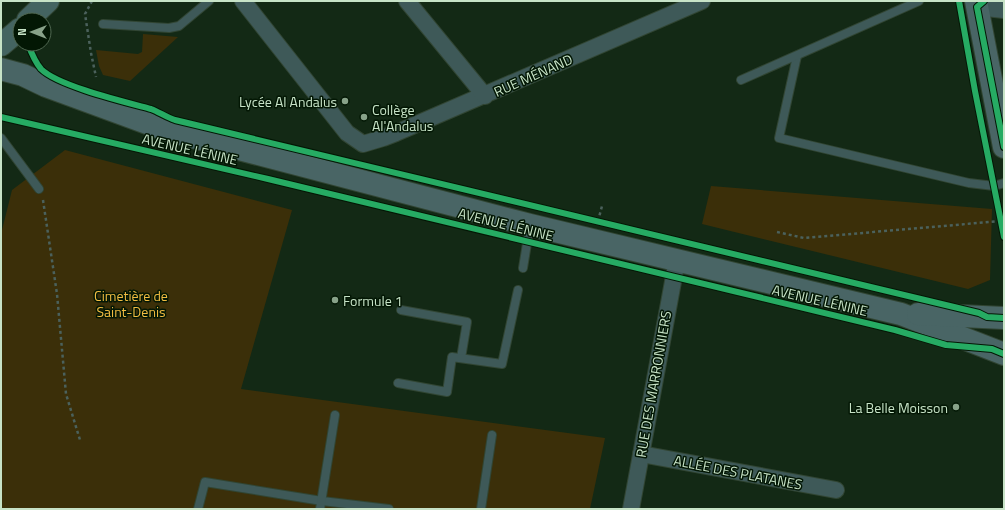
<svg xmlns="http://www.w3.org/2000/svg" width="1005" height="510" font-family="'Titillium Web',sans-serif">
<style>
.green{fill:#3b2f09}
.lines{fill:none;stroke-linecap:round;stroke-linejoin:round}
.lane-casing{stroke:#314533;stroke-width:10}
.street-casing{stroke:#314533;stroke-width:18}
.secondary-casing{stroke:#314533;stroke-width:24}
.primary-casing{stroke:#314533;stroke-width:24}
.path{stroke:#4b615c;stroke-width:2.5;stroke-dasharray:3 3;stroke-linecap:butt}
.lane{stroke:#3e5958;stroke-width:8}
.street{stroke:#3e5958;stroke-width:16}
.secondary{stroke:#496565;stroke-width:22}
.primary{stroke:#446461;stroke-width:22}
.cycleway-casing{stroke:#031704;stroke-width:8}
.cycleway{stroke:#26ab63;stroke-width:6}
.poi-dot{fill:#88a289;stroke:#031704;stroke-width:1.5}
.labels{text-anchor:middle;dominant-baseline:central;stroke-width:3;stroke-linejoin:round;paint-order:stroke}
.street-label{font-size:14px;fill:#c7e3c7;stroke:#031704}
.poi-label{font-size:14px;fill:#c7e3c7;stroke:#031704;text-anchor:end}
.park-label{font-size:14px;fill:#f2bd42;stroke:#031704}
</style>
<rect width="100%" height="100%" fill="#132915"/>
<g class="green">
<path d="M 143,34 L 178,37 L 130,81 L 103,75 L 99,66 L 96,50 L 138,54 L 142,52 Z"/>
<path d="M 65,150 L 292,210 L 241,389 L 605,438 L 590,509 L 1,509 L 1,234 L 12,190 Z"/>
<path d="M 711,186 L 992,209 L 990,280 L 968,289 L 702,224 Z"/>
</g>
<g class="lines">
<g class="lane-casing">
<g id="lane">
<path d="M 103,24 L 169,28 L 179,26 L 209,1"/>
<path d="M 797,56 L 779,138 L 969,183 L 994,186 L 1004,183"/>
<path d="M 741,80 L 919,1"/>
<path d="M 1,138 L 39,189"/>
<path d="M 523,268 L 530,225"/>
<path d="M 401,310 L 467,322 L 461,358"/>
<path d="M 398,383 L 447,392 L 452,357 L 502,364 L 518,290"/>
<path d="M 198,509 L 205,482 L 322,501 L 389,509"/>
<path d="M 320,509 L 335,415"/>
<path d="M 481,509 L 492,435"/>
</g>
</g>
<g class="street-casing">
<g id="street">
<path d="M 243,1 L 347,133 L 363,144 L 383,138 L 396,133 L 702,1"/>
<path d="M 407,1 L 485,96"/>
<path d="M 977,7 L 1004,10"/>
<path d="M 641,454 L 836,490"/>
<path d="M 631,509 L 677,260"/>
</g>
</g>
<g class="secondary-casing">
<g id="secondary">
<path d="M 976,1 L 1004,147"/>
<path d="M 1,69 L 23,75 L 46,86 L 166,130 L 530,225 L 901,314 L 1004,354"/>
<path d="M 918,314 L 1004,318"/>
</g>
</g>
<g class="primary-casing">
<g id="primary">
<path d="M 28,20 L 48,1"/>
<path d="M 1,45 L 20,29"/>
</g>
</g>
<g class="path">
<path d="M 92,1 L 85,14 L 91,53 L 96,77"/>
<path d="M 43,200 L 57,294 L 66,394 L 80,440"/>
<path d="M 598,221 L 602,206"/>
<path d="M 777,232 L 804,238 L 1001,221"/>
</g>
<use href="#lane" class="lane"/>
<use href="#street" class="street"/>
<use href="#secondary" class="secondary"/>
<use href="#primary" class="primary"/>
<g class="cycleway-casing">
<g id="cycleway">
<path d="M 959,1 L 975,91 L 1004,237"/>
<path d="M 984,1 L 977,7 L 1004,147"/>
<path d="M 28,44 C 31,52 35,62 41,69 C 58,86 125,102 151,109 C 159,112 166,117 175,120 L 979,313 L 987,317 L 1004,318"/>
<path d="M 1,117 L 268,179 L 895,330 L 946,345 L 992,349 L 1004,354"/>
</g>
</g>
<use href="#cycleway" class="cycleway"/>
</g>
<g class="poi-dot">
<circle cx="345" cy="101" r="4"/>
<circle cx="364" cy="117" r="4"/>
<circle cx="335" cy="300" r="4"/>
<circle cx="956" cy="407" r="4"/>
</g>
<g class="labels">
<g class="street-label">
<text transform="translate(533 75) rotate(-24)">RUE MÉNAND</text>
<text transform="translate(190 149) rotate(13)">AVENUE LÉNINE</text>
<text transform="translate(506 224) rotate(14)">AVENUE LÉNINE</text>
<text transform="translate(820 300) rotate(13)">AVENUE LÉNINE</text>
<text transform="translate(653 384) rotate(-80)">RUE DES MARRONNIERS</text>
<text transform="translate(738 472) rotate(11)">ALLÉE DES PLATANES</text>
</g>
<g class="poi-label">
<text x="337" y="101">Lycée Al Andalus</text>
<text x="372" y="109" text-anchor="start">Collège<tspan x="372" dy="16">Al'Andalus</tspan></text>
<text x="343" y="300" text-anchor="start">Formule 1</text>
<text x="948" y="407">La Belle Moisson</text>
</g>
<g class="park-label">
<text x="131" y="295">Cimetière de<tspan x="131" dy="16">Saint-Denis</tspan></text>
</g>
</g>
<rect width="1005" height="510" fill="none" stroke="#c7e3c7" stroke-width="4"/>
<g transform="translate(32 32) rotate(270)"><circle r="19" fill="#031704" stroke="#516952"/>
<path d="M0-3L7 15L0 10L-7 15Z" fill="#88a289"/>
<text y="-6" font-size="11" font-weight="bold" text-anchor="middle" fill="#c7e3c7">N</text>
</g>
</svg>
